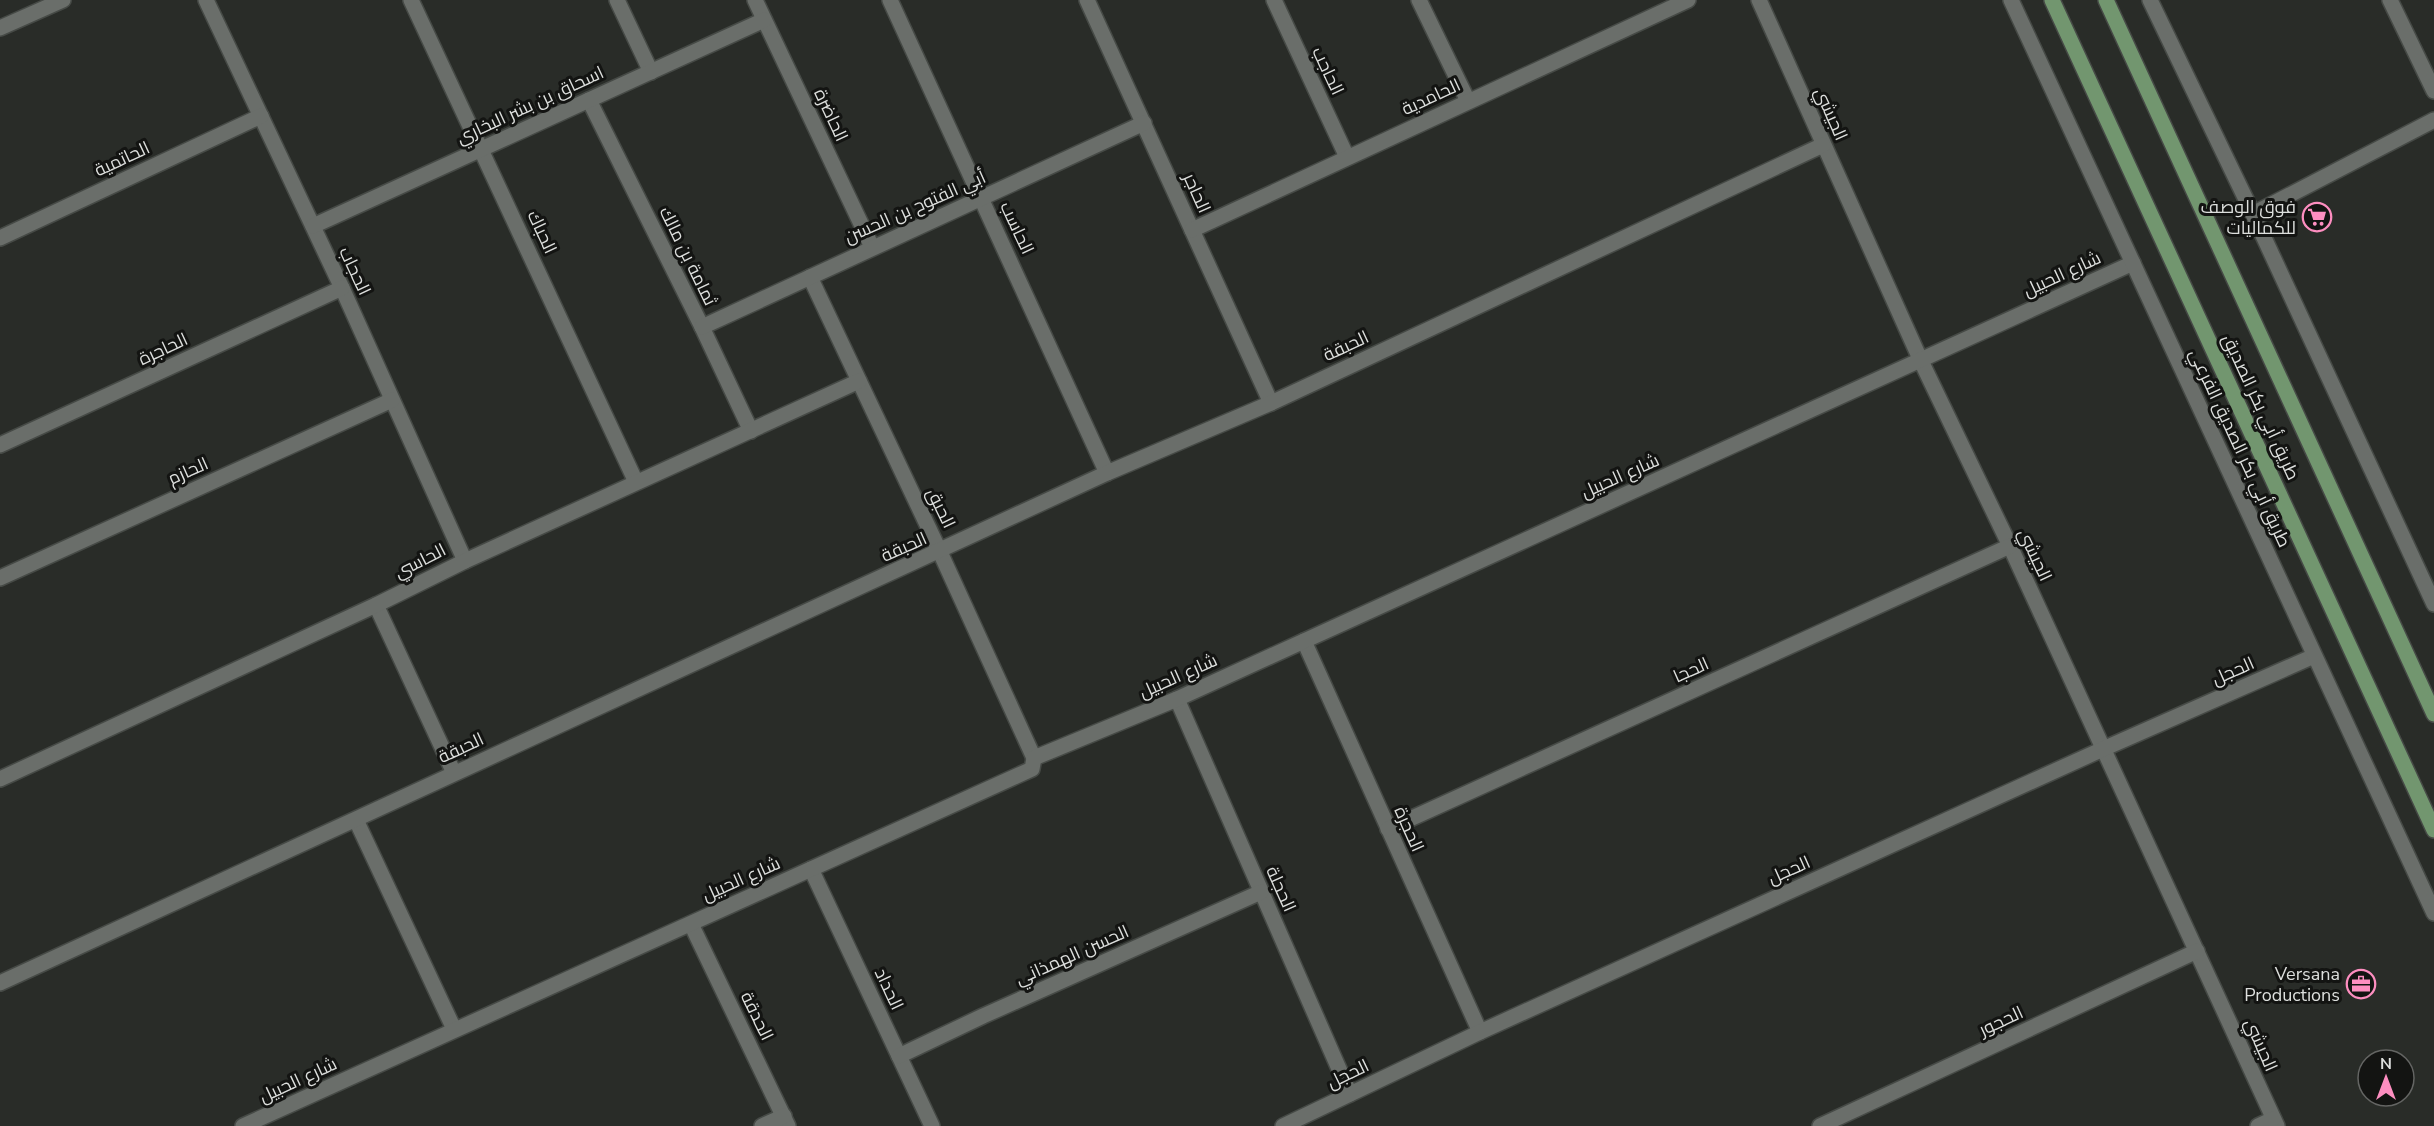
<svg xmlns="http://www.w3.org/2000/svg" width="2434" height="1126" font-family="'Nunito Sans',Cairo,sans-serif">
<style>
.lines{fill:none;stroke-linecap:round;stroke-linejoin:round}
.minor-casing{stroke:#464a46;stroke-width:18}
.tertiary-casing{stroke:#464a46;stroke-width:18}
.primary-casing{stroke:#464a46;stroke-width:18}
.minor{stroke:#6a6e6a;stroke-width:15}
.tertiary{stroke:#6a6e6a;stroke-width:15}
.primary{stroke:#72966f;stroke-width:15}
.labels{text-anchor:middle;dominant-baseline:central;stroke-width:6;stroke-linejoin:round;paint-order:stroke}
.street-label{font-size:18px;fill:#dddfdd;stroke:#131412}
.poi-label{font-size:18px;fill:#dddfdd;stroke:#131412;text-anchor:end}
</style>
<rect width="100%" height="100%" fill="#292c28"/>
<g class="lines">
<g class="minor-casing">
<g id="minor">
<path d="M 206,0 L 342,288 L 465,561"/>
<path d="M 411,0 L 636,482"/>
<path d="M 617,0 L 651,72"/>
<path d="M 755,0 L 872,247"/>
<path d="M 890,0 L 1107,473"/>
<path d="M 1087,0 L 1271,403"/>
<path d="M 1274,0 L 1347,157"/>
<path d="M 1419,0 L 1468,101"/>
<path d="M 1759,0 L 1921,361 L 2010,546 L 2277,1126"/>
<path d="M 2390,0 L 2434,91"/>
<path d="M 0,28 L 63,0"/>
<path d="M 589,100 L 702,327 L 751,431"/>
<path d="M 2253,214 L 2434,120"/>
<path d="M 313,226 L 764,20"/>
<path d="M 1192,230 L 1688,0"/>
<path d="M 0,238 L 261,116"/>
<path d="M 810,277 L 940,552 L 1034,758"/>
<path d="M 702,327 L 1144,123"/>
<path d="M 0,445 L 342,288"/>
<path d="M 0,578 L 392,400"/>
<path d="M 376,605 L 454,773"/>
<path d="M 1304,641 L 1480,1032"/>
<path d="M 1177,699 L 1350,1094"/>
<path d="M 0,779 L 376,605 L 465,561 L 859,381"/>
<path d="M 356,820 L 454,1029"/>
<path d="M 1388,829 L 2010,546"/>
<path d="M 811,869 L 932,1126"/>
<path d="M 691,924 L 788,1126"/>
<path d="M 0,983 L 1107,473 L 1271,403 L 1823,145"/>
<path d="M 899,1056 L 983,1016 L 1261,892"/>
<path d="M 243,1126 L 1032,769 L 1034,758 L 1177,699 L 1304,641 L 2133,263"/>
<path d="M 762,1126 L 784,1116"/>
<path d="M 1283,1126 L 1480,1032 L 2103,749 L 2314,656"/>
<path d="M 1820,1126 L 2197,951"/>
<path d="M 2258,1126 L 2273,1119"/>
</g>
</g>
<g class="tertiary-casing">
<g id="tertiary">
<path d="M 2011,0 L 2434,913"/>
<path d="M 2150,0 L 2253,214 L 2434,604"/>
</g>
</g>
<g class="primary-casing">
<g id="primary">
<path d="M 2052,0 L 2434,830"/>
<path d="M 2106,0 L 2434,714"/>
</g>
</g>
<use href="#minor" class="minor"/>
<use href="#tertiary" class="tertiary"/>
<use href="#primary" class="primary"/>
</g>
<defs>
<g id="supermarket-ring" transform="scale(1.5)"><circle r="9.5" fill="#131412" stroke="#fd8ec0" stroke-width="1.5"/><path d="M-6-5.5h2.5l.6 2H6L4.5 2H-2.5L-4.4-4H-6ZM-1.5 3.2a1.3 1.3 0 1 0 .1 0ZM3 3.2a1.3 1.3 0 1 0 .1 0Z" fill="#fd8ec0"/></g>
<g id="office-ring" transform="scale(1.5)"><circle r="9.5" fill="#131412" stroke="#fd8ec0" stroke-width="1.5"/><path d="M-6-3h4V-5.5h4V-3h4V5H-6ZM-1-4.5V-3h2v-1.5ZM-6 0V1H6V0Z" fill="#fd8ec0"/></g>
</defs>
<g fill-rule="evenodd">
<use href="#supermarket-ring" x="2317" y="217"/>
<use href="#office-ring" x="2361" y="984"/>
</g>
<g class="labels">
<g class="street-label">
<text transform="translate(1328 71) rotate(65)">الحاجب</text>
<text transform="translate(1431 97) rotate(-25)">الحامدية</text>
<text transform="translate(530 105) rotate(-25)">اسحاق بن بشر البخاري</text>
<text transform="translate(1831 114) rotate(66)">الجيشي</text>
<text transform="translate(831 115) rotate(65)">الحاضرة</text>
<text transform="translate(122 159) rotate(-25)">الحاتمية</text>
<text transform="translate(1197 193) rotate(66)">الحاجر</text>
<text transform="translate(915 207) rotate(-24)">أبي الفتوح بن الحسن</text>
<text transform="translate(1017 228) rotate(65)">الحاسب</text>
<text transform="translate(542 232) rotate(65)">الحباك</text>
<text transform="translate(688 256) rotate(64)">ثمامة بن مالك</text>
<text transform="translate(355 271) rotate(65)">الحجاب</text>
<text transform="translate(2062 274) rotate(-25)">شارع الحبيل</text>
<text transform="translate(1346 346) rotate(-25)">الحبقة</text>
<text transform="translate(163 349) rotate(-25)">الحاجرة</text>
<text transform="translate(2261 407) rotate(65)">طريق أبي بكر الصديق</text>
<text transform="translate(2240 448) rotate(65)">طريق أبي بكر الصديق الفرعي</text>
<text transform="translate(188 471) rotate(-24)">الحازم</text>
<text transform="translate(1620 476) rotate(-24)">شارع الحبيل</text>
<text transform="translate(941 508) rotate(64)">الحبق</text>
<text transform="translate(904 547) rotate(-24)">الحبقة</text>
<text transform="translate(2035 555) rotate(65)">الجيشي</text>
<text transform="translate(420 561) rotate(-27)">الحاسي</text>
<text transform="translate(1691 670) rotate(-24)">الحجا</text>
<text transform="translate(2233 671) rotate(-24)">الحجل</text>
<text transform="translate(1178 676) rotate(-24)">شارع الحبيل</text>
<text transform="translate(461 748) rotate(-25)">الحبقة</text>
<text transform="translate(1409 829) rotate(66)">الحجرة</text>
<text transform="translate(1789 870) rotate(-24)">الحجل</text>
<text transform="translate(741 879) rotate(-24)">شارع الحبيل</text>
<text transform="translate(1281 889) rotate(66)">الحجلة</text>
<text transform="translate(1072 955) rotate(-24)">الحسن الهمذاني</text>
<text transform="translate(889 989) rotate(65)">الحداد</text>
<text transform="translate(757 1016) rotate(64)">الحدقة</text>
<text transform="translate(2001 1021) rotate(-25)">الحجور</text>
<text transform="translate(2261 1045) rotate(66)">الجيشي</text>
<text transform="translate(1348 1074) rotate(-26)">الحجل</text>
<text transform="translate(298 1080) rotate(-25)">شارع الحبيل</text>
</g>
<g class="poi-label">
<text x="2296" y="207">فوق الوصف<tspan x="2296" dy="21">للكماليات</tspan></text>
<text x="2340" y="974">Versana<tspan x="2340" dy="21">Productions</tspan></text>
</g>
</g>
<g transform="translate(2386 1078)"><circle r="28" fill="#131412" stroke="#646563" stroke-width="1.5"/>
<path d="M0-4.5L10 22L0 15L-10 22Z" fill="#fd8ec0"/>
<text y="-9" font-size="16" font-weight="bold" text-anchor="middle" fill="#dddfdd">N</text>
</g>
</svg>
